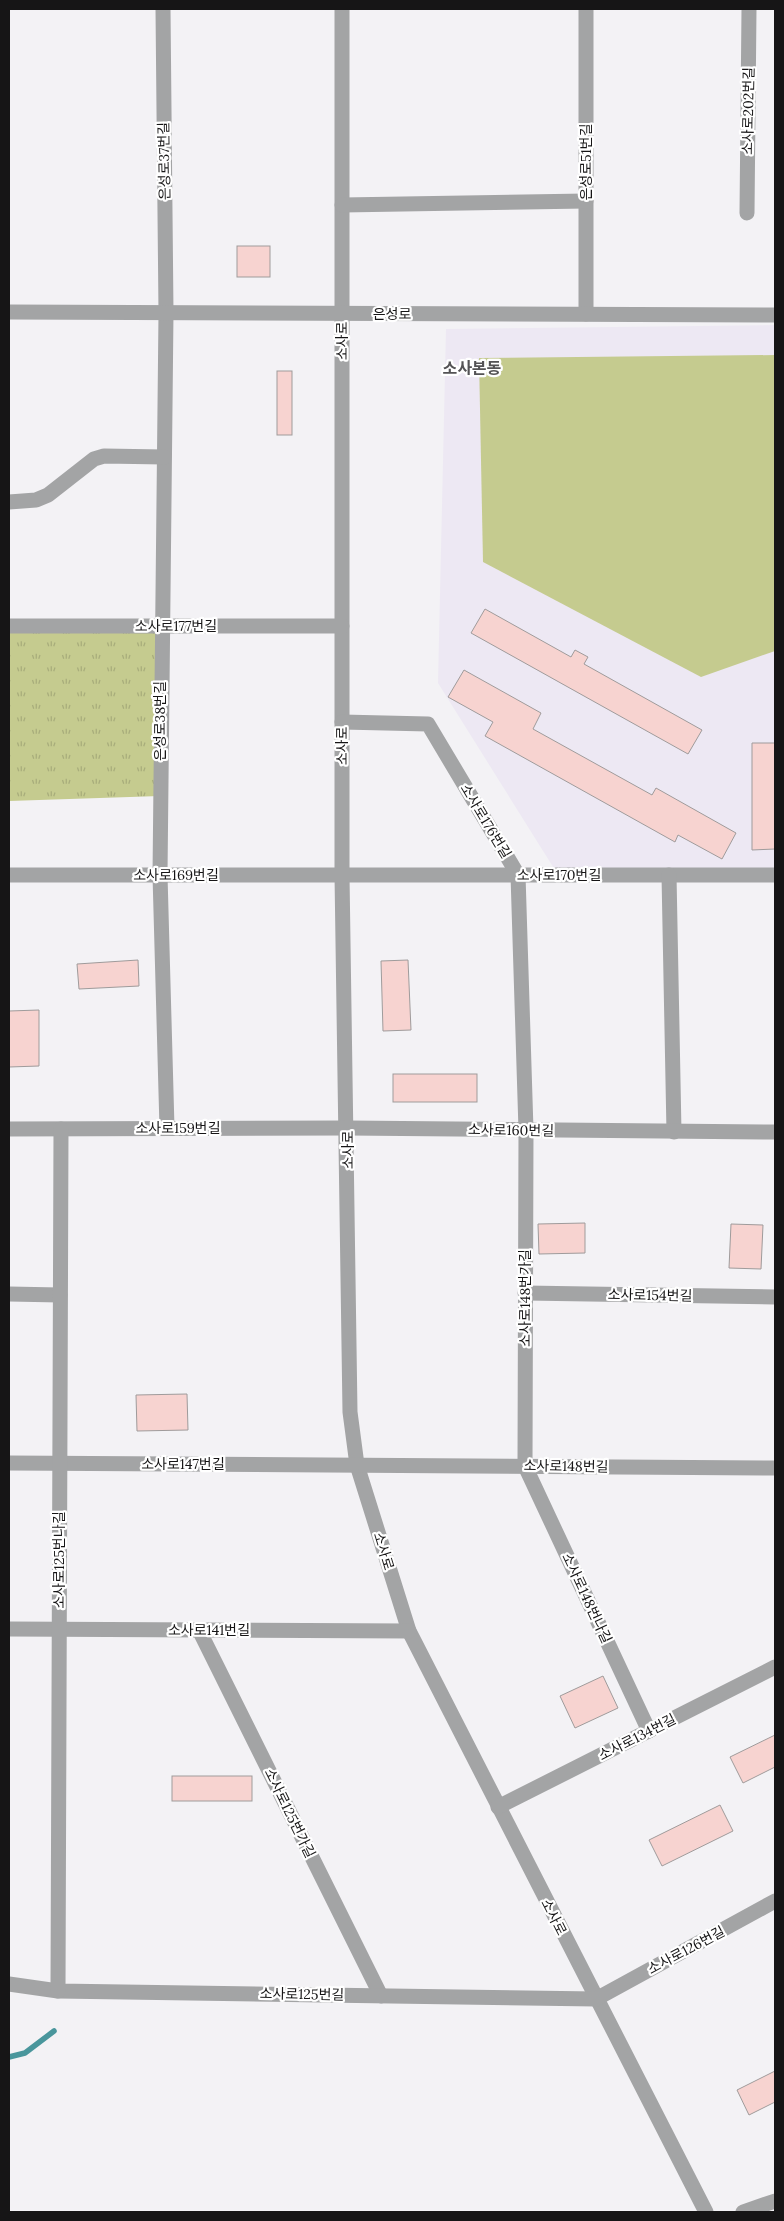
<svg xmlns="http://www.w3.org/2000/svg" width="784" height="2221" font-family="Lora,'Noto Sans KR',serif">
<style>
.built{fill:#ede8f3}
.grass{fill:url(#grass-tufts)}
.pitch{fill:#c5cb8f}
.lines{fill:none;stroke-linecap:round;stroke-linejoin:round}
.stream{stroke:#49969c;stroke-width:5.5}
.building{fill:#f7d3d0;stroke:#9f9b9b}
.minor{stroke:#a3a4a5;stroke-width:15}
.labels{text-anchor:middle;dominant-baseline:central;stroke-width:4.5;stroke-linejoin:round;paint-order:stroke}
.street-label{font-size:14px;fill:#161516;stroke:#fff}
.quarter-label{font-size:16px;font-weight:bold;fill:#545355;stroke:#fff}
</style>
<defs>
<pattern id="grass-tufts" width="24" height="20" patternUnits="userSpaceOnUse" patternTransform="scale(1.25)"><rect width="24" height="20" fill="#c5cb8f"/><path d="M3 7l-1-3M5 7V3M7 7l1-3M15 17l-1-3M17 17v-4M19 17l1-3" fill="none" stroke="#a8ad7b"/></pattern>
</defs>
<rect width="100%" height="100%" fill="#f3f2f5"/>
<path class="built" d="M 775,325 L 775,869 L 555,870 L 438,683 L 446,329 Z"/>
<path class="grass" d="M 9,626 L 161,626 L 160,796 L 9,801 Z"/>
<path class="pitch" d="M 775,355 L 775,651 L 701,677 L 483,562 L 479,358 Z"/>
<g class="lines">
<path class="stream" d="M 9,2057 L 25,2053 L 54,2031"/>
</g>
<g class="building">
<rect x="237" y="246" width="33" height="31"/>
<rect x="277" y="371" width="15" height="64"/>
<path d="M 485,609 L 571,657 L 575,650 L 588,657 L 584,664 L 702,730 L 688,754 L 471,633 Z"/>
<path d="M 464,670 L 541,713 L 533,729 L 652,795 L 656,788 L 736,833 L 722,859 L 678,835 L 675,842 L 485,736 L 493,722 L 448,697 Z"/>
<path d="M 752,743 L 775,743 L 775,849 L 752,850 Z"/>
<path d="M 138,960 L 139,986 L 79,989 L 77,964 Z"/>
<path d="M 408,960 L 411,1030 L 383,1031 L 381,961 Z"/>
<path d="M 39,1010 L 39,1066 L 9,1067 L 9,1011 Z"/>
<rect x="393" y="1074" width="84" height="28"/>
<path d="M 585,1223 L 585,1253 L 539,1254 L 538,1224 Z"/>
<path d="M 731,1224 L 763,1225 L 761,1269 L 729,1268 Z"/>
<path d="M 187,1394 L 188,1430 L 137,1431 L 136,1395 Z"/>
<path d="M 603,1676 L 618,1708 L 575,1728 L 560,1696 Z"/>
<path d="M 775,1735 L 775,1767 L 743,1783 L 730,1757 Z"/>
<rect x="172" y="1776" width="80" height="25"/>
<path d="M 720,1805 L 733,1831 L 662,1866 L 649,1840 Z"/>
<path d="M 775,2071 L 775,2102 L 749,2115 L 737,2090 Z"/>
</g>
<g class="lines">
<g class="minor">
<path d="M 163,9 L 166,313 L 160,875 L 167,1128"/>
<path d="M 342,9 L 342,875 L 350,1412 L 357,1465 L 409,1631 L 706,2212"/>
<path d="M 586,9 L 586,314"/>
<path d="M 342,205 L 586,201"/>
<path d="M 747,213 L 749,9"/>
<path d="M 9,312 L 775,315"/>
<path d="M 9,502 L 36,500 L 48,495 L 94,459 L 104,456 L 164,457"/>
<path d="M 9,626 L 342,626"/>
<path d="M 342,722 L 428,724 L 518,875 L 526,1130 L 525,1466 L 649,1731"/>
<path d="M 9,875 L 775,875"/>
<path d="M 669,875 L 674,1132"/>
<path d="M 9,1129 L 348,1128 L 775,1132"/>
<path d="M 525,1293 L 775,1297"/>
<path d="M 9,1294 L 60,1295"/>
<path d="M 9,1463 L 775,1468"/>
<path d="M 9,1629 L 409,1631"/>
<path d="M 199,1630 L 381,1996"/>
<path d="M 498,1807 L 775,1667"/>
<path d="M 9,1984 L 58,1991 L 596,1999 L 775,1901"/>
<path d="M 58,1991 L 61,1129"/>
<path d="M 743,2212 L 775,2201"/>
</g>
</g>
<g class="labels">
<g class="street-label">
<text transform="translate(748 111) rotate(-89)">소사로202번길</text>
<text transform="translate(164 161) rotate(-91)">은성로37번길</text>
<text transform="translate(586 162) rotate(-90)">은성로51번길</text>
<text x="392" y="314">은성로</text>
<text transform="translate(342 341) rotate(-90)">소사로</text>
<text x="176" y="626">소사로177번길</text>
<text transform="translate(160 721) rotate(-90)">은성로38번길</text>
<text transform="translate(342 746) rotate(-90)">소사로</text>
<text transform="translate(486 821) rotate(59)">소사로176번길</text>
<text x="176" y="875">소사로169번길</text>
<text x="559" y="875">소사로170번길</text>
<text x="178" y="1128">소사로159번길</text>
<text transform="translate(511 1130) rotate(1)">소사로160번길</text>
<text transform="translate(348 1150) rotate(-90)">소사로</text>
<text transform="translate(650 1295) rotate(1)">소사로154번길</text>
<text transform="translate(525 1298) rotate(-90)">소사로148번가길</text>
<text x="183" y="1464">소사로147번길</text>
<text transform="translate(566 1466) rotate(1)">소사로148번길</text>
<text transform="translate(384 1551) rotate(73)">소사로</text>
<text transform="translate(59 1560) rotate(-90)">소사로125번나길</text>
<text transform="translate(587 1598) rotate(65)">소사로148번나길</text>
<text x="209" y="1630">소사로141번길</text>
<text transform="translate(637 1737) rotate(-27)">소사로134번길</text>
<text transform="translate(290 1813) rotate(64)">소사로125번가길</text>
<text transform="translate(554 1917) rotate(63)">소사로</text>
<text transform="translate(686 1950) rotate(-28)">소사로126번길</text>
<text transform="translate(302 1994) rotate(1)">소사로125번길</text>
</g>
<g class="quarter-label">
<text x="472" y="368">소사본동</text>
</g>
</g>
<rect width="784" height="2221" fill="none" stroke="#161516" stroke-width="20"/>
</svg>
